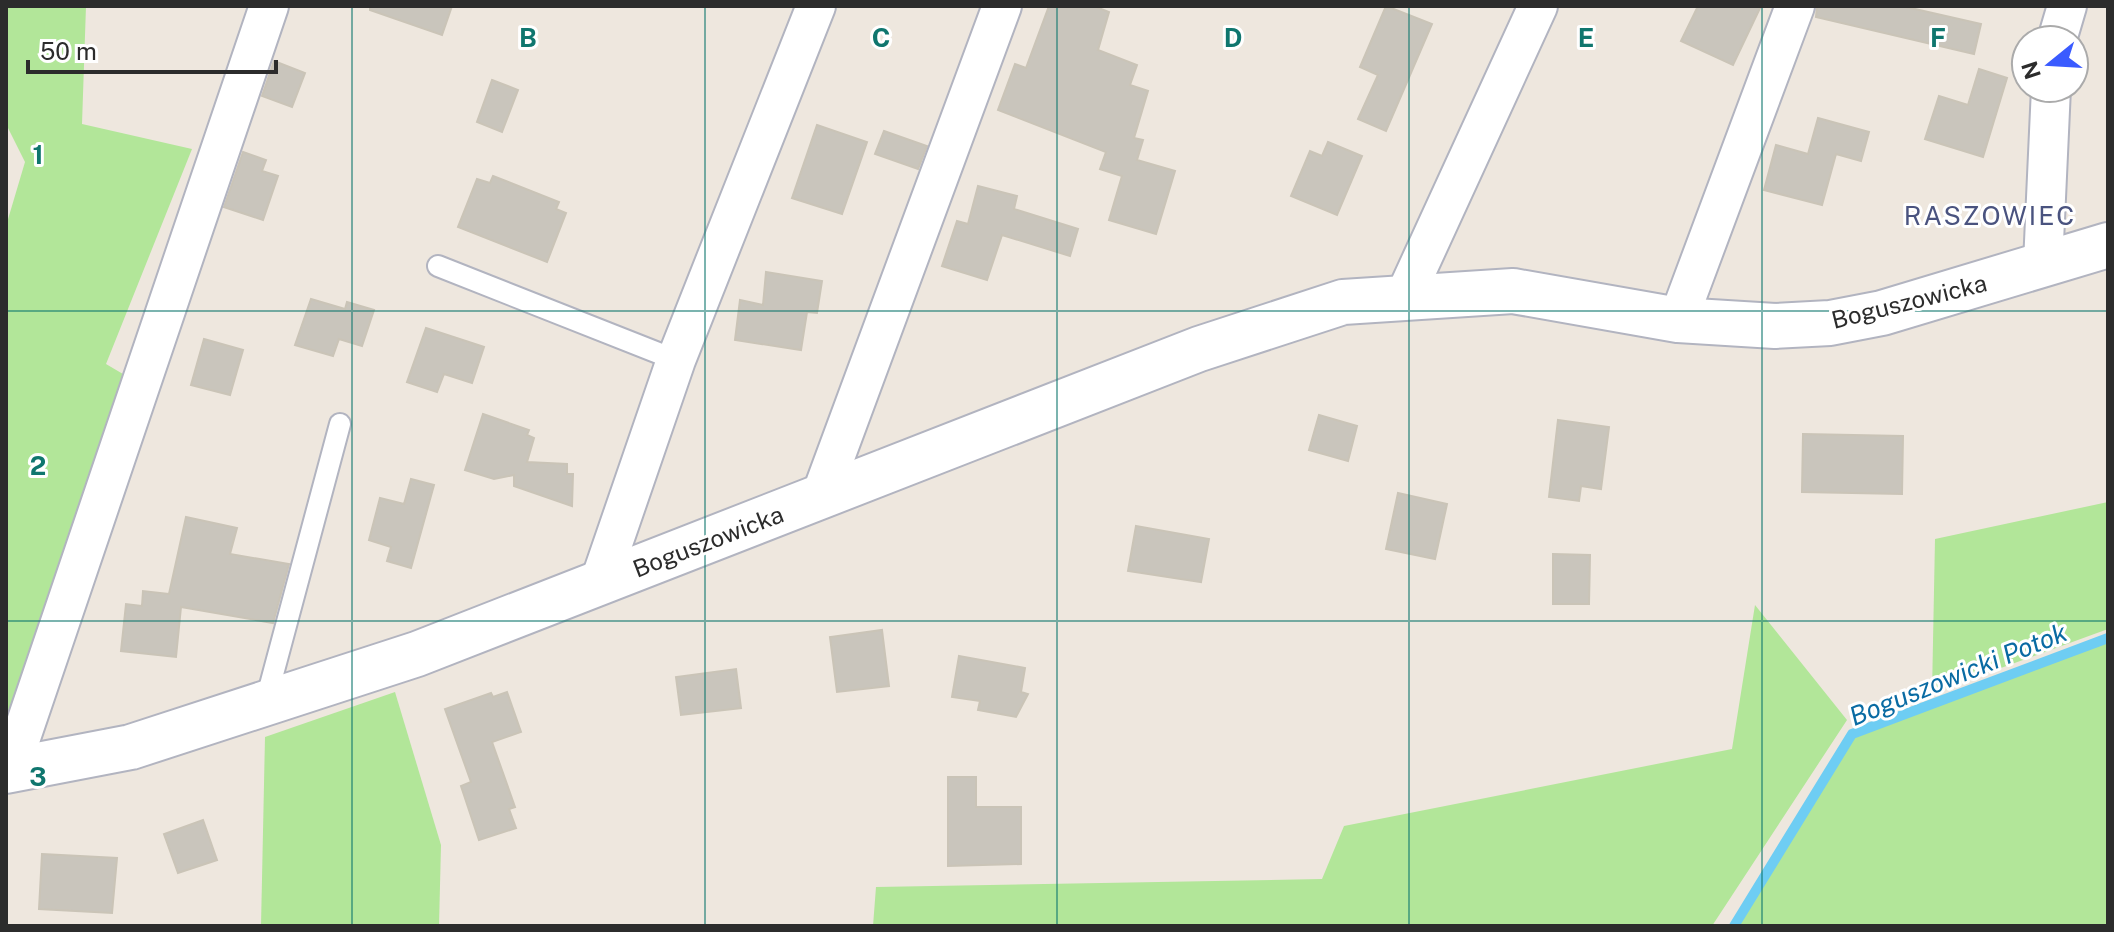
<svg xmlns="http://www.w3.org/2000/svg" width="2114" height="932" font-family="'Public Sans',sans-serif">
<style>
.green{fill:#b2e699}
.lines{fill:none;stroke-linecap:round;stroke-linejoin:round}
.stream{stroke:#6ecdf3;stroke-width:10}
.building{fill:#c9c5bc;stroke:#cac4b7;stroke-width:2}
.service-casing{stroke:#b2b4c0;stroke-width:24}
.minor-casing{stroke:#b2b4c0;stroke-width:42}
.tertiary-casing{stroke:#b2b4c0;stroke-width:48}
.service{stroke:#fff;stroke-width:20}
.minor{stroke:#fff;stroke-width:38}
.tertiary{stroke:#fff;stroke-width:44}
.grid{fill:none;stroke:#0f766e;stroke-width:2;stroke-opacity:0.55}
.labels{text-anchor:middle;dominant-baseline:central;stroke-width:6;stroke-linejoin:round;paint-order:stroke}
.street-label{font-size:24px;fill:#2c2c2c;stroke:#fff}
.neighbourhood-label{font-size:26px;letter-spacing:2px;fill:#4a537f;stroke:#fff}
.water-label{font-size:26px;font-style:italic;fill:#096ba3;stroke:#fff}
.grid-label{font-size:26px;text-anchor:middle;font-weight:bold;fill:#0f766e;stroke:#fff;stroke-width:6;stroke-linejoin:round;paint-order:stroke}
</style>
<rect width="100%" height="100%" fill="#eee7de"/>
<g class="green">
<path d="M 6,6 L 86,6 L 82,124 L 192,149 L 106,364 L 128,377 L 6,735 L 6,226 L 25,162 L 6,124 Z"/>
<path d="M 2108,502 L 2108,629 L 1932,693 L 1935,539 Z"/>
<path d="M 1755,605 L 1847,720 L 1712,926 L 873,926 L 876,887 L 1322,879 L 1344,826 L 1732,749 Z"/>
<path d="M 2108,638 L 2108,926 L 1734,926 L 1852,734 Z"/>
<path d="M 395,692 L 441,845 L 439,926 L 261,926 L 265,737 Z"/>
</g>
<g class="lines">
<path class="stream" d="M 1734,926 L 1852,734 L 2108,638"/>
</g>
<g class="building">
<path d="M 370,6 L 452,6 L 442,35 L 370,10 Z"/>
<path d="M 1049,6 L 1094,6 L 1109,12 L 1098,50 L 1137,65 L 1130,85 L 1148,91 L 1134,138 L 1143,140 L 1137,160 L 1175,171 L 1156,234 L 1109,220 L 1122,176 L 1100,169 L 1106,152 L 998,110 L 1015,64 L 1026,68 Z"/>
<path d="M 1386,6 L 1432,24 L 1386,131 L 1358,119 L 1378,75 L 1360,67 Z"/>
<path d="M 1698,6 L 1761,6 L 1733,65 L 1681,41 Z"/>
<path d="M 1817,6 L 1902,6 L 1981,24 L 1974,54 L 1816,17 Z"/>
<path d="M 274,61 L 305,73 L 292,107 L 262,96 Z"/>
<path d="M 1979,69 L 2007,78 L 1983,157 L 1925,139 L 1939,96 L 1968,105 Z"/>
<path d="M 492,80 L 518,90 L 502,132 L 477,122 Z"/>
<path d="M 1818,118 L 1869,132 L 1861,161 L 1836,154 L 1822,205 L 1764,190 L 1776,145 L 1808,154 Z"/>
<path d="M 817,125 L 867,142 L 842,214 L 792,198 Z"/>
<path d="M 884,131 L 927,146 L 918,169 L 875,154 Z"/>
<path d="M 1328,142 L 1362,156 L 1337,215 L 1291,196 L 1310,151 L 1322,156 Z"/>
<path d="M 243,152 L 266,160 L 262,171 L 278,176 L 263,220 L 224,207 Z"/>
<path d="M 493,176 L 559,202 L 556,209 L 566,213 L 547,262 L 458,227 L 477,179 L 490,183 Z"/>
<path d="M 978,186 L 1017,196 L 1014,209 L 1078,229 L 1070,256 L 1002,235 L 987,280 L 942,266 L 957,221 L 968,224 Z"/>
<path d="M 766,272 L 822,281 L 817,313 L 807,312 L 801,350 L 735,340 L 740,300 L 763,305 Z"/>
<path d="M 311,299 L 345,309 L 347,302 L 374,310 L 362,346 L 339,339 L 333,356 L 295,345 Z"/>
<path d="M 426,328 L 484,347 L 472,383 L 444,374 L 437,392 L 407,382 Z"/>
<path d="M 204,339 L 243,350 L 230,395 L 191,385 Z"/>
<path d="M 483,414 L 529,430 L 527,435 L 534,438 L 527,462 L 567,464 L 567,474 L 573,474 L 572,506 L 514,486 L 514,475 L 494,479 L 465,470 Z"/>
<path d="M 1319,415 L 1357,426 L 1348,461 L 1309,450 Z"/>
<path d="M 1558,420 L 1609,427 L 1601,489 L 1581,486 L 1579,501 L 1549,497 Z"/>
<path d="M 1803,434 L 1903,436 L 1902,494 L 1802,492 Z"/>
<path d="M 411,479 L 434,485 L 411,568 L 387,561 L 391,547 L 369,540 L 380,498 L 404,504 Z"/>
<path d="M 1398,493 L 1447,504 L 1435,559 L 1386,549 Z"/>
<path d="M 186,517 L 237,528 L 230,554 L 289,564 L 273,623 L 181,607 L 176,657 L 121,651 L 126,604 L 142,606 L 143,591 L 169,594 Z"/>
<path d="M 1136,526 L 1209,539 L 1201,582 L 1128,571 Z"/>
<path d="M 1553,554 L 1590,555 L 1589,604 L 1553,604 Z"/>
<path d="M 882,630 L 889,686 L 837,692 L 830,637 Z"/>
<path d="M 959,656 L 1025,668 L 1021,692 L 1028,694 L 1016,717 L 978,710 L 980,701 L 952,697 Z"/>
<path d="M 736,669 L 741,708 L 681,715 L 676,677 Z"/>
<path d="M 507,692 L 521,732 L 492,742 L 515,807 L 509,809 L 516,828 L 479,840 L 461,786 L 471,782 L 445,709 L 491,693 L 493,697 Z"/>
<path d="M 948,777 L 976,777 L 976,807 L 1021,807 L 1021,864 L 948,866 Z"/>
<path d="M 203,820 L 217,860 L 178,873 L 164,834 Z"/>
<path d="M 42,854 L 117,858 L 112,913 L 39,909 Z"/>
</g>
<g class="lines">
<g class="service-casing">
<g id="service">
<path d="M 438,266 L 676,360"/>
<path d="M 265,704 L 340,424"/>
</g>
</g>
<g class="minor-casing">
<g id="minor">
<path d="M 2057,40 L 2067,6"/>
<path d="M 2043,264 L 2051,88"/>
<path d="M 1404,298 L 1538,6"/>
<path d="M 1678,320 L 1795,6"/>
<path d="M 820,498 L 1002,6"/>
<path d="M 599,584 L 676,360 L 816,6"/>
<path d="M 10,770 L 269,6"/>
</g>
</g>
<g class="tertiary-casing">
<path id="tertiary" d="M 6,771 L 131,747 L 417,654 L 1199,349 L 1343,302 L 1513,291 L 1678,320 L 1775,326 L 1830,323 L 1882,313 L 2108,245"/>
</g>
<use href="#service" class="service"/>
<use href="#minor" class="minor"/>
<use href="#tertiary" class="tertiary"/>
</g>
<path class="grid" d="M 352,6 L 352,926M 705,6 L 705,926M 1057,6 L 1057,926M 1409,6 L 1409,926M 1762,6 L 1762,926M 6,311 L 2108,311M 6,621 L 2108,621"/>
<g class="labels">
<g class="street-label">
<text transform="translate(1909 301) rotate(-14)">Boguszowicka</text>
<text transform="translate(708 541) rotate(-21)">Boguszowicka</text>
</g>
<g class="neighbourhood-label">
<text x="1990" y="215">RASZOWIEC</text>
</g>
<g class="water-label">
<text transform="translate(1958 674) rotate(-22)">Boguszowicki Potok</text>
</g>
</g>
<g class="grid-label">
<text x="528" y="47">B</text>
<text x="881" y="47">C</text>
<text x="1233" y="47">D</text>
<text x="1586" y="47">E</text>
<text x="1938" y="47">F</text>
<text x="38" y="164">1</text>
<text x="38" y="475">2</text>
<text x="38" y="786">3</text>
</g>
<rect width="2114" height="932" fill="none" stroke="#2c2c2c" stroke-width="16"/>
<g transform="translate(2050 64) rotate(252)"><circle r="38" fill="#ffffff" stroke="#ababab" stroke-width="2"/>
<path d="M0-6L14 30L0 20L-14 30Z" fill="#3a5bff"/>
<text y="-12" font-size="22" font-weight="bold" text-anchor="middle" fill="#2c2c2c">N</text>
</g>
<path d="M28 60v12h248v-12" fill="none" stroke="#2c2c2c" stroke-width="4"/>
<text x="40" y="60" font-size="24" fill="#2c2c2c" stroke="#ffffff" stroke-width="6" paint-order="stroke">50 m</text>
</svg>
